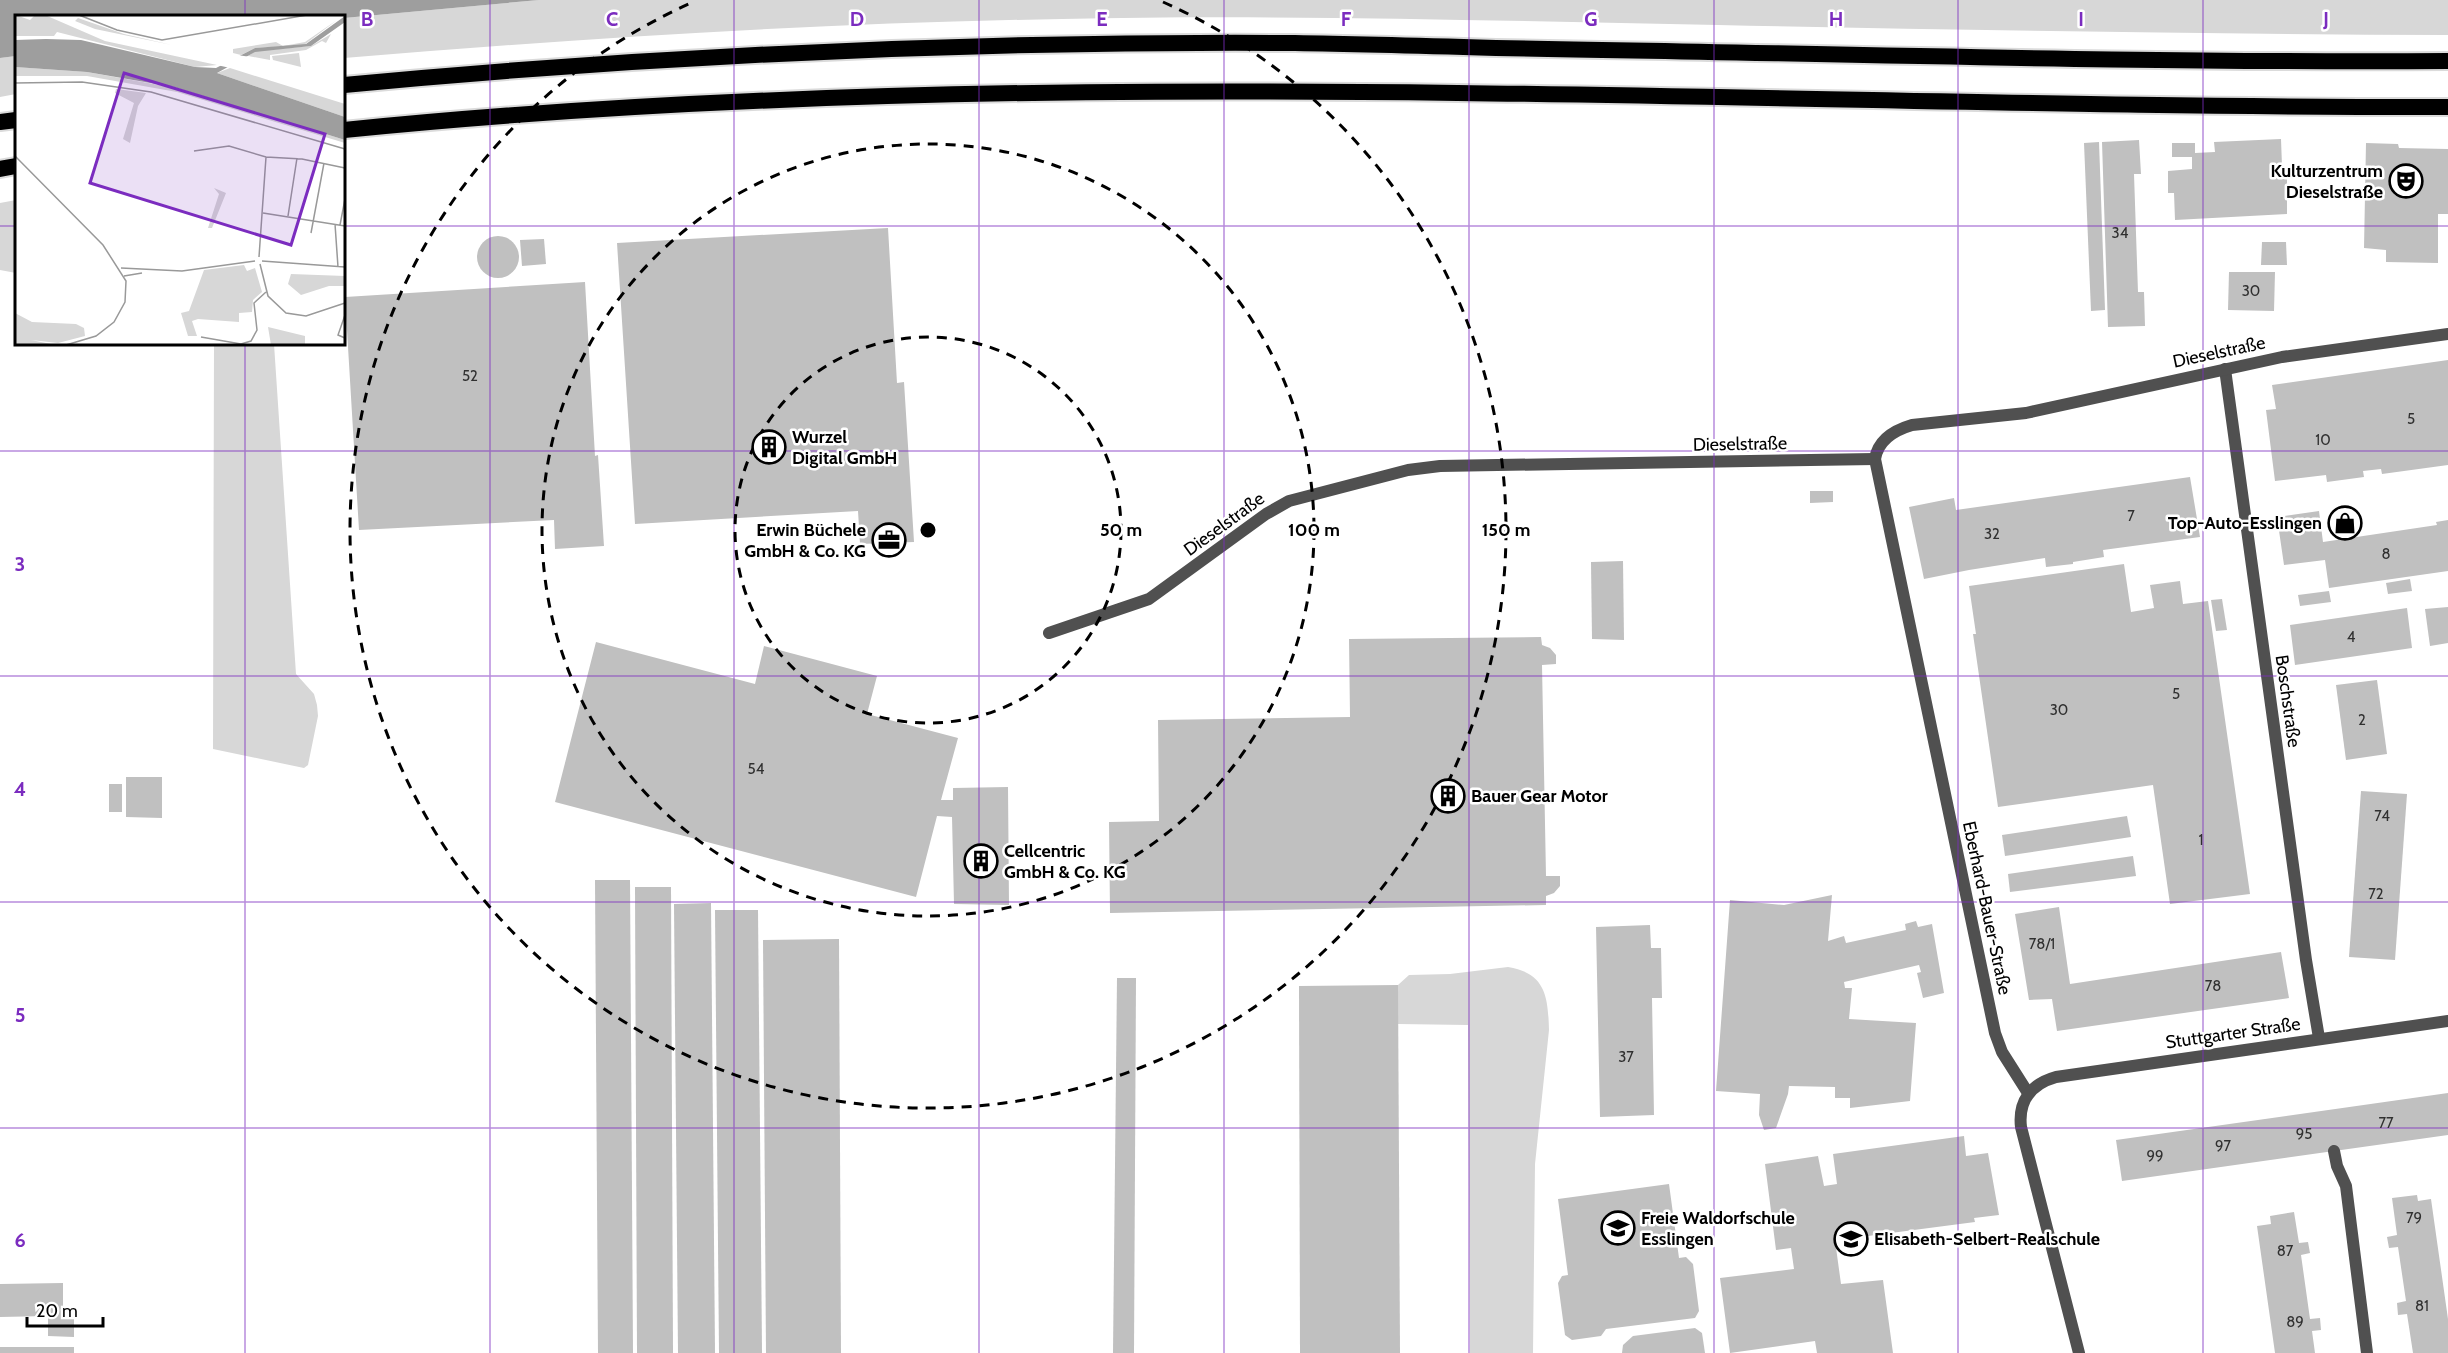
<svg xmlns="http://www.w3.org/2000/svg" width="2448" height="1353" font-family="Cabin,sans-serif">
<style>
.green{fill:#d7d7d7}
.water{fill:#9e9e9e}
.building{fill:#c0c0c0}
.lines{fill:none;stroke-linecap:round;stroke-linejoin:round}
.trunk-casing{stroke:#dbdbdb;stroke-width:20}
.pedestrian{stroke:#505050;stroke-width:12}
.minor{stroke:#505050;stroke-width:12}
.tertiary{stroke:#505050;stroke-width:12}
.trunk{stroke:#000;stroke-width:16}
.grid{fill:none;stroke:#7b2cbf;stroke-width:1.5;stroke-opacity:0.55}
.ring{fill:none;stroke:#000;stroke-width:3;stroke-dasharray:10 8}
.labels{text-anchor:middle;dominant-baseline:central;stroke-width:5;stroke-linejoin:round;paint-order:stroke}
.number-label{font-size:15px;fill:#303030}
.poi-label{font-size:18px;font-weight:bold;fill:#000;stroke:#fff;text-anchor:start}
.street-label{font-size:18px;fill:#000;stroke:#fff}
.inset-road{fill:none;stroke:#999;stroke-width:1.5}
.view{fill:#7b2cbf;fill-opacity:0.15;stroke:#7b2cbf;stroke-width:3}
.inset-edge{fill:none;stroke:#000;stroke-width:3}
.grid-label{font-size:20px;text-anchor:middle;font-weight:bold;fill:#7b2cbf;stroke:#fff;stroke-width:5;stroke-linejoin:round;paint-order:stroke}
.centre{fill:#000;stroke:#fff;stroke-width:3}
.ring-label{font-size:18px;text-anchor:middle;font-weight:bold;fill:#000;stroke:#fff;stroke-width:5;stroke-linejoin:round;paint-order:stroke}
</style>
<rect width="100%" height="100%" fill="#fff"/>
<g class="green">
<path d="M 539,0 L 2448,0 L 2448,35 C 2205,34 1961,30 1718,25 C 1499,21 1281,14 1062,19 C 822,23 583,38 344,58 L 344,18 Z"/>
<path d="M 16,56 L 16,94 L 0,97 L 0,58 Z"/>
<path d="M 16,200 L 16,273 L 0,270 L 0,203 Z"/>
<path d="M 214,344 L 274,344 L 296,674 L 314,694 L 317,705 L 318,716 L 308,765 L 304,768 L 213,749 Z"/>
<path d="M 1508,967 C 1546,973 1548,997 1549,1030 L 1535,1164 L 1533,1353 L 1470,1353 L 1468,1025 L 1398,1024 L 1398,985 L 1409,975 L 1450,974 Z"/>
</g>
<path class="water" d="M 0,0 L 539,0 L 344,18 L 16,16 L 16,56 L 0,58 Z"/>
<g class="building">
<path d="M 2281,139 L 2282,166 L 2287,166 L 2287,214 L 2175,220 L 2174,193 L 2168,193 L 2168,171 L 2192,169 L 2192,157 L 2172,157 L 2172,143 L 2195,143 L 2195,153 L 2215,152 L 2214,142 Z"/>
<path d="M 2139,140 L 2141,174 L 2134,174 L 2138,292 L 2144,292 L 2145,326 L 2108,327 L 2102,142 Z"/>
<path d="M 2099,142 L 2105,310 L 2091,311 L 2084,143 Z"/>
<path d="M 2366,143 L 2398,144 L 2399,148 L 2448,149 L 2448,214 L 2438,214 L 2438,263 L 2386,262 L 2386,250 L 2364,248 Z"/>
<path d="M 888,228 L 897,383 L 904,382 L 914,542 L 860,544 L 858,511 L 635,524 L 617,243 Z"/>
<circle cx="498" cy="257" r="21"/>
<path d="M 544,239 L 546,264 L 522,266 L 520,240 Z"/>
<path d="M 2262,242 L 2286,242 L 2287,265 L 2261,265 Z"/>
<path d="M 2229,272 L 2275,272 L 2274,311 L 2228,310 Z"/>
<path d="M 585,282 L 595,456 L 598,455 L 604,546 L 555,549 L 554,520 L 359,530 L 345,297 Z"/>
<path d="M 2448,360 L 2448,465 L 2382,474 L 2381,469 L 2363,471 L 2364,477 L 2327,482 L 2326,475 L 2275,481 L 2266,410 L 2276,409 L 2272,385 Z"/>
<path d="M 2190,477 L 2200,537 L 2103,550 L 2104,557 L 2073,562 L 2073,564 L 2046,567 L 2045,558 L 1969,570 L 1924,579 L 1909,507 L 1954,498 L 1956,510 Z"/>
<path d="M 1810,491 L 1833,491 L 1833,502 L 1810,503 Z"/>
<path d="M 2319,511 L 2323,542 L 2437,525 L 2436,522 L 2448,520 L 2448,571 L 2329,588 L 2325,560 L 2284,565 L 2277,517 Z"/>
<path d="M 1623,561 L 1624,640 L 1592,639 L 1591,562 Z"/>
<path d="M 2124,564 L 2131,612 L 2154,608 L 2150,585 L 2180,581 L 2183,604 L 2208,601 L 2250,894 L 2170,904 L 2153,785 L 1998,807 L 1973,634 L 1976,634 L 1969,586 Z"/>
<path d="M 2410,579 L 2412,591 L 2388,594 L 2386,583 Z"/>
<path d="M 2329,591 L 2331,602 L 2300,606 L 2298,595 Z"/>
<path d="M 2222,599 L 2227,630 L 2216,631 L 2211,600 Z"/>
<path d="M 2448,607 L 2448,643 L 2430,646 L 2425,609 Z"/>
<path d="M 2407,608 L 2412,648 L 2295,665 L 2290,625 Z"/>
<path d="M 1541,637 L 1542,645 L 1550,648 L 1556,655 L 1556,664 L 1542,665 L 1546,876 L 1560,876 L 1560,886 L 1554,893 L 1546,896 L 1546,905 L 1110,913 L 1109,822 L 1159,821 L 1158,720 L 1350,717 L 1349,639 Z"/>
<path d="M 596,642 L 755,684 L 764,646 L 877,676 L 867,714 L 958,738 L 941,800 L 953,800 L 953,788 L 1008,787 L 1009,905 L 954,904 L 952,817 L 937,816 L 916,897 L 555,802 Z"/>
<path d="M 2377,680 L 2387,754 L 2346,760 L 2336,685 Z"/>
<path d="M 126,777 L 162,777 L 162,818 L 126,817 Z"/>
<rect x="109" y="784" width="13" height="28"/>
<path d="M 2361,791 L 2407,794 L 2395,960 L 2349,957 Z"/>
<path d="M 2127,816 L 2131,837 L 2005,856 L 2002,835 Z"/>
<path d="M 2133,856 L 2136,876 L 2010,892 L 2008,874 Z"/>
<path d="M 595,880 L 630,880 L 633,1353 L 598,1353 Z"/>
<path d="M 635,887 L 671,887 L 673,1353 L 637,1353 Z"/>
<path d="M 1832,895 L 1828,941 L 1844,936 L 1846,943 L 1906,930 L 1905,924 L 1916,921 L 1918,927 L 1932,924 L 1944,993 L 1923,998 L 1917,973 L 1921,972 L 1919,965 L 1844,982 L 1845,988 L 1852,988 L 1849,1019 L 1916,1023 L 1910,1101 L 1850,1108 L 1850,1098 L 1835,1098 L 1835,1087 L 1789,1086 L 1788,1094 L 1776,1128 L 1764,1130 L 1759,1115 L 1760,1094 L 1716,1091 L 1730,900 L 1784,905 Z"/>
<path d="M 711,903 L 715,1353 L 678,1353 L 674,904 Z"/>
<path d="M 2059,907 L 2070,984 L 2281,952 L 2289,998 L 2057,1031 L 2052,999 L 2029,1000 L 2015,914 Z"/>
<path d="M 715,910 L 758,910 L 762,1353 L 719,1353 Z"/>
<path d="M 1650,925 L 1651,948 L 1661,948 L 1662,998 L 1652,998 L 1654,1115 L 1600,1117 L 1596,927 Z"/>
<path d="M 839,939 L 841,1353 L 766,1353 L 763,940 Z"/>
<path d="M 1117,978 L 1136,978 L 1134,1353 L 1113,1353 Z"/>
<path d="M 1398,985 L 1400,1353 L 1300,1353 L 1299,986 Z"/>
<path d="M 2448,1093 L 2448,1135 L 2122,1181 L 2116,1140 Z"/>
<path d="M 1964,1136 L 1966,1156 L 1988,1153 L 1999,1215 L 1974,1218 L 1975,1222 L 1845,1239 L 1844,1231 L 1834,1233 L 1841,1284 L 1883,1280 L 1893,1353 L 1817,1353 L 1815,1341 L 1730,1353 L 1720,1278 L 1794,1269 L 1791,1248 L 1776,1250 L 1765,1164 L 1818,1156 L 1824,1186 L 1837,1184 L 1833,1154 Z"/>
<path d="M 1669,1184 L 1679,1258 L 1686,1257 L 1693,1264 L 1699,1311 L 1695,1318 L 1606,1329 L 1601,1336 L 1572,1340 L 1565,1335 L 1558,1283 L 1562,1276 L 1568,1275 L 1558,1199 Z"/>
<path d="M 2417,1195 L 2418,1201 L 2431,1199 L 2448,1319 L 2448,1353 L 2413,1353 L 2407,1314 L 2398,1315 L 2397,1303 L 2406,1301 L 2398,1247 L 2389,1248 L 2387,1237 L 2397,1235 L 2392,1198 Z"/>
<path d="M 2294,1212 L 2299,1243 L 2308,1242 L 2310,1253 L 2301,1255 L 2310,1319 L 2320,1318 L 2321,1330 L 2312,1331 L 2315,1353 L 2275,1353 L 2257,1226 L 2271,1224 L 2270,1216 Z"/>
<path d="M 63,1283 L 63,1308 L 74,1308 L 74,1337 L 48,1336 L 48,1316 L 0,1317 L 0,1284 Z"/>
<path d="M 1695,1328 L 1702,1333 L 1705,1353 L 1622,1353 L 1623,1345 L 1633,1336 Z"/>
<rect x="0" y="1347" width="74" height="6"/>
</g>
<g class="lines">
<g class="trunk-casing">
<g id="trunk">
<path d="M 344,85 C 659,55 977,41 1295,43 C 1362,44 1429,46 1496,48 C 1813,53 2131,63 2448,61"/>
<path d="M 0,122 L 16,120"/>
<path d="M 344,130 C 1043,59 1747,108 2448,107"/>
<path d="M 0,169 L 16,166"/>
</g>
</g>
<path class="pedestrian" d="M 2334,1151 L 2337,1166 L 2346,1186 L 2367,1353"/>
<g class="minor">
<path d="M 2225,369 L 2306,960 L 2319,1038"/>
<path d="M 1049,633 L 1149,599 L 1266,514 L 1289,501 L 1408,470 L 1440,466 L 1875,459"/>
<path d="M 2028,1093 L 2002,1052 L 1995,1033 L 1875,459 C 1878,440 1895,430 1912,425 L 2026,413 L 2282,357 L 2448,334"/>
</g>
<path class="tertiary" d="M 2079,1353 L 2021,1127 C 2018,1101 2031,1084 2056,1077 L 2448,1021"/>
<use href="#trunk" class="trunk"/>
</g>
<path class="grid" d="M 245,0 L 245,16M 490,0 L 490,1353M 734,0 L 734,1353M 979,0 L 979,1353M 1224,0 L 1224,1353M 1469,0 L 1469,1353M 1714,0 L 1714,1353M 1958,0 L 1958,1353M 2203,0 L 2203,1353M 0,226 L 16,226M 344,226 L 2448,226M 245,344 L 245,1353M 0,451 L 2448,451M 0,676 L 2448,676M 0,902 L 2448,902M 0,1128 L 2448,1128"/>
<g class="ring">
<circle cx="928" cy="530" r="193"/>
<circle cx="928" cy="530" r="386"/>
<path d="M1163 2A578 578 0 1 1 693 2"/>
</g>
<defs>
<g id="theatre-ring" transform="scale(1.725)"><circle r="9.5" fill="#fff" stroke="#000" stroke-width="1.5"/><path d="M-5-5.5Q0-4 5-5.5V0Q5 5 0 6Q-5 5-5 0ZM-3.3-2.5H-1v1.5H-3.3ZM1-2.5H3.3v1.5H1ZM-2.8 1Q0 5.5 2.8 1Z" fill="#000"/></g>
<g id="building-ring" transform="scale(1.725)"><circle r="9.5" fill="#fff" stroke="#000" stroke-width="1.5"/><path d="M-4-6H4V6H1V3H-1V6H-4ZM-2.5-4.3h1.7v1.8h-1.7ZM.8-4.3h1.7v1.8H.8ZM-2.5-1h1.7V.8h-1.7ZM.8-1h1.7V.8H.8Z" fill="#000"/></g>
<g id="shop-ring" transform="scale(1.725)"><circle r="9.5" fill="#fff" stroke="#000" stroke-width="1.5"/><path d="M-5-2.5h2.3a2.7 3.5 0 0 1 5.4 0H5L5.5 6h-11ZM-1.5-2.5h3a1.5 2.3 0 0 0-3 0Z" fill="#000"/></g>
<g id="office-ring" transform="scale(1.725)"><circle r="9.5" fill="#fff" stroke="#000" stroke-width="1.5"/><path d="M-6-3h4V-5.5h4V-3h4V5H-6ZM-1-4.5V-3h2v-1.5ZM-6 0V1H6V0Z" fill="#000"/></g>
<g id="school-ring" transform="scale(1.725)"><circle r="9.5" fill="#fff" stroke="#000" stroke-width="1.5"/><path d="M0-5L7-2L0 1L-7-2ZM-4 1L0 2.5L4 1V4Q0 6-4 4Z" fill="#000"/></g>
</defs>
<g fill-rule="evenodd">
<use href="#theatre-ring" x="2406" y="181"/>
<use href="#building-ring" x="769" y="447"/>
<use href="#shop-ring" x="2345" y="523"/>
<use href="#office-ring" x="889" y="540"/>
<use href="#building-ring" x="1448" y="796"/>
<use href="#building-ring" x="981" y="861"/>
<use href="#school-ring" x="1618" y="1228"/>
<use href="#school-ring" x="1851" y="1239"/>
</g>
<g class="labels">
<g class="number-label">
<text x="2120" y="233">34</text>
<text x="2251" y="291">30</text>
<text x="470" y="376">52</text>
<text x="2411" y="419">5</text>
<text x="2323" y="440">10</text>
<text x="2131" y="516">7</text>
<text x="1992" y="534">32</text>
<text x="2386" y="554">8</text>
<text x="2351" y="637">4</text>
<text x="2176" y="694">5</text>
<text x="2059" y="710">30</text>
<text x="2362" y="720">2</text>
<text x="756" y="769">54</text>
<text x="2382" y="816">74</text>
<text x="2201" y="840">1</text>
<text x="2376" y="894">72</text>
<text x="2042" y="944">78/1</text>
<text x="2213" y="986">78</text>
<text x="1626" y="1057">37</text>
<text x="2386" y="1123">77</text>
<text x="2304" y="1134">95</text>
<text x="2223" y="1146">97</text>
<text x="2155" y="1156">99</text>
<text x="2414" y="1218">79</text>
<text x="2285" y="1251">87</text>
<text x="2422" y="1306">81</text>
<text x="2295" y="1322">89</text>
</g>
<g class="poi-label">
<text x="2383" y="171" text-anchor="end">Kulturzentrum<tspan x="2383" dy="21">Dieselstraße</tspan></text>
<text x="792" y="437">Wurzel<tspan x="792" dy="21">Digital GmbH</tspan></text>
<text x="2322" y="523" text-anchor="end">Top-Auto-Esslingen</text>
<text x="866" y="530" text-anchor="end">Erwin Büchele<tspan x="866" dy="21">GmbH &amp; Co. KG</tspan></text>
<text x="1471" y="796">Bauer Gear Motor</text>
<text x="1004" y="851">Cellcentric<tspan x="1004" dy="21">GmbH &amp; Co. KG</tspan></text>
<text x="1641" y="1218">Freie Waldorfschule<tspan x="1641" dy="21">Esslingen</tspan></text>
<text x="1874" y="1239">Elisabeth-Selbert-Realschule</text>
</g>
<g class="street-label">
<text transform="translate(2219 352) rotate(-12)">Dieselstraße</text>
<text transform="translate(1740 444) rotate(-1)">Dieselstraße</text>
<text transform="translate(1224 524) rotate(-36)">Dieselstraße</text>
<text transform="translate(2288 701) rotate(82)">Boschstraße</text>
<text transform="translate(1987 908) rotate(78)">Eberhard-Bauer-Straße</text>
<text transform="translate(2233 1033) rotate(-8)">Stuttgarter Straße</text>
</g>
</g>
<g transform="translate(15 15)">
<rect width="330" height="330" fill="#fff"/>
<path d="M 1,0 L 15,5 L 20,0 L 30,0 L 90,26 L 202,50 L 180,52 L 42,17 L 39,21 L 0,21 ZM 63,3 L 109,19 L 157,30 L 80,14 L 60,6 ZM 322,5 L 289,30 L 240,33 L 226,40 L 218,38 L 218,34 L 261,27 L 268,31 L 290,27 ZM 316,19 L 311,28 L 307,26 L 291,35 L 255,40 L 255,45 L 233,41 L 241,36 L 296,31 ZM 284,38 L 286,52 L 258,45 L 257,41 ZM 0,52 L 72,57 L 166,74 L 330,125 L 330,128 L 162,77 L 72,61 L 0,61 ZM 215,53 L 330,89 L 330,102 L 202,58 ZM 101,74 L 131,78 L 123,91 L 115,128 L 108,124 L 119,88 L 100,78 ZM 199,173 L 211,178 L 197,213 L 193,213 L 204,179 ZM 229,250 L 232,256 L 240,253 L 247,277 L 238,285 L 237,297 L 224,298 L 224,307 L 183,304 L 177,306 L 182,321 L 173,321 L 166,298 L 174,296 L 189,255 ZM 276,259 L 330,261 L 330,271 L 314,271 L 286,280 L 273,269 ZM 0,298 L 17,307 L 61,309 L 69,313 L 70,321 L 43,328 L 16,325 L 41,330 L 0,330 ZM 253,312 L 290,321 L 290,330 L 256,330 Z" fill="#d7d7d7"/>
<path d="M 330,1 L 330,7 L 296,31 L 240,37 L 202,58 L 330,102 L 330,125 L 159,72 L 72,57 L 0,52 L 0,25 L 31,24 L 66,25 L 180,52 L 201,53 L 240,33 L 291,29 Z" fill="#9e9e9e"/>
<path d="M 222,40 L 236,42 L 215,53 L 202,50 Z" fill="#fff"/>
<path class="inset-road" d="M 64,0 L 102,15 L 147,25 L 292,0M 0,68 L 67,67 L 136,77 L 330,134M 179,136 L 214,131 L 251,142 L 287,144 L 330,153M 0,141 L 88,230 L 111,266 L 110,287 L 99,307 L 81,321 L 51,330M 248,198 L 330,211M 273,201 L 282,143M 320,209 L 323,252M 325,210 L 330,184M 296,218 L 309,148M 244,242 L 251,142M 247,246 L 330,252M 245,249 L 253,281 L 271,298 L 291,301 L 330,288M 106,253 L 167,256 L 240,246M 109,261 L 127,258M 330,300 L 323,320 L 330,323M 186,322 L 226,329 L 236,326 L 242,315 L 239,288 L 251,277"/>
<path class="view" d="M 109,58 L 310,119 L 276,230 L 75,168 Z"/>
<rect width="330" height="330" class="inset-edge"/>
</g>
<g class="grid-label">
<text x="367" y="26">B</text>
<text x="612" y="26">C</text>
<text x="857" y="26">D</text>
<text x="1102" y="26">E</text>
<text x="1346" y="26">F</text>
<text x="1591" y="26">G</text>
<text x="1836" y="26">H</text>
<text x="2081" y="26">I</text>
<text x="2326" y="26">J</text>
<text x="20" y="571">3</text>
<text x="20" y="796">4</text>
<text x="20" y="1022">5</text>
<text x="20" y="1247">6</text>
</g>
<circle cx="928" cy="530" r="9" class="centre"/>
<g class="ring-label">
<text x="1121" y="536">50 m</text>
<text x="1314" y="536">100 m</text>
<text x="1506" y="536">150 m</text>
</g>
<path d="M27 1317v9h76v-9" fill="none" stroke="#000000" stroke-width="3"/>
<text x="36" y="1317" font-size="18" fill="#000000" stroke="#ffffff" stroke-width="4.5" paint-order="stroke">20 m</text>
</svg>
